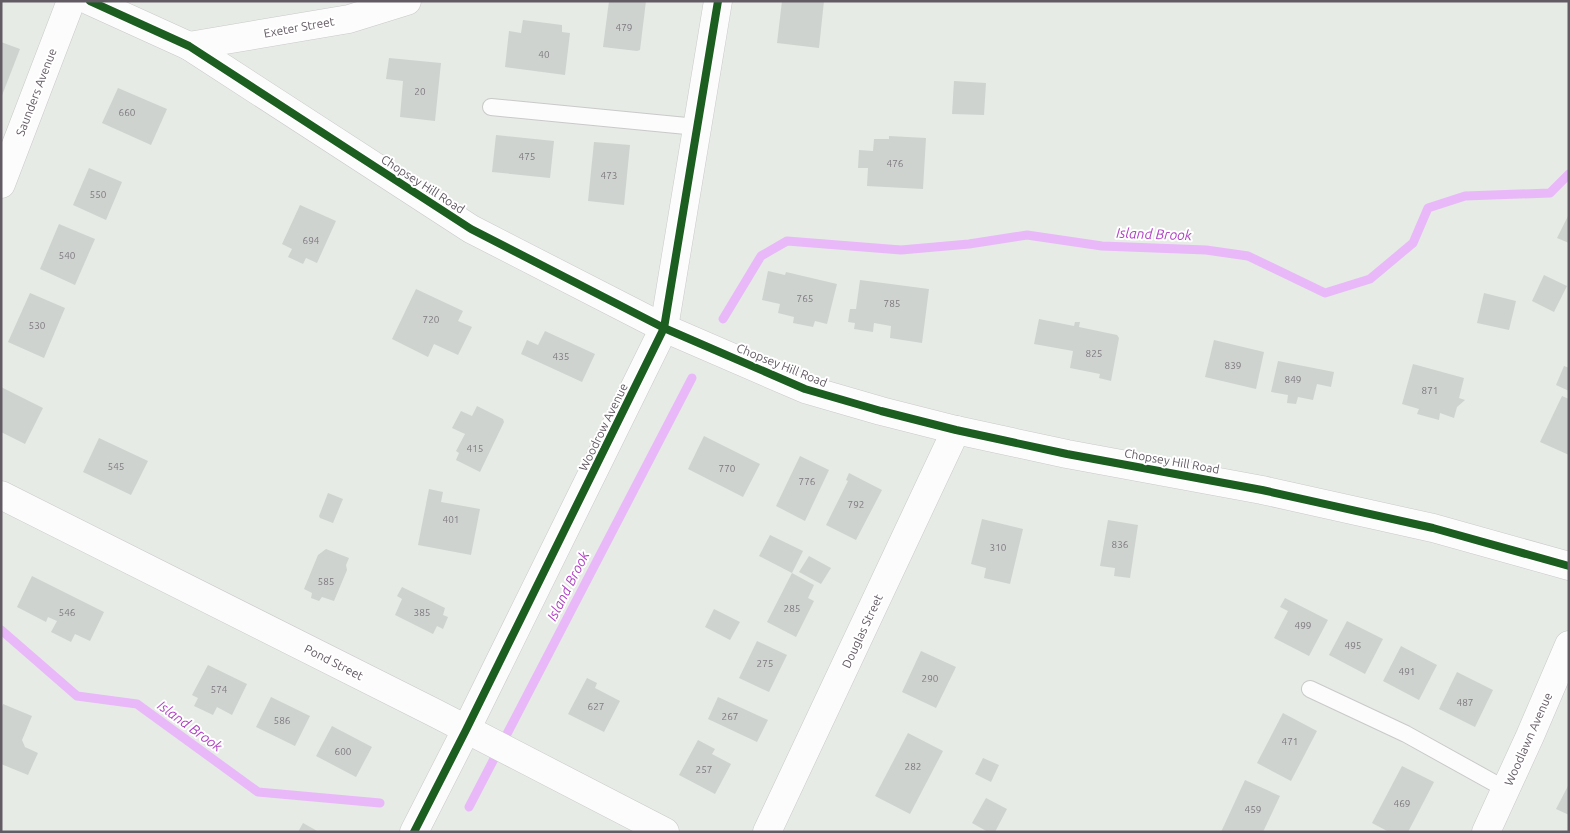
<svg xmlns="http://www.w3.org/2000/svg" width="1570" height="833" font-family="Ubuntu,sans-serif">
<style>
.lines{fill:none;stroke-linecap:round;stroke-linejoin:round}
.stream{stroke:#e9b8f8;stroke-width:9}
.building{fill:#cfd3d0}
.service-casing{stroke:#c9c9c9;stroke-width:18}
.minor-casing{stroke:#c9c9c9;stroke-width:29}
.tertiary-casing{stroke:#c9c9c9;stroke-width:29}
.service{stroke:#fbfcfb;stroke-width:16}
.minor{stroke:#fbfcfb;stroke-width:28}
.tertiary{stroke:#fbfcfb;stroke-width:28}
.cycleway-casing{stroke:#fff;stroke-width:11}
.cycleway{stroke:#1b5e20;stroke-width:8}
.labels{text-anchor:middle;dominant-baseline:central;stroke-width:4;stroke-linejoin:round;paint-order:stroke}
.number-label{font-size:10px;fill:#7f7a80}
.street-label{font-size:12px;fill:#635b64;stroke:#fff}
.water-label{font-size:14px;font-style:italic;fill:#b142c5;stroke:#fff}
</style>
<rect width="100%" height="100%" fill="#e6ebe6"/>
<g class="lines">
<g class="stream">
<path d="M 723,319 L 761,256 L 787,241 L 901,250 L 969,244 L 1027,235 L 1102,246 L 1206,250 L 1248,256 L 1325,293 L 1370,279 L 1413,243 L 1428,208 L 1465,196 L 1550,193 L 1569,174"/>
<path d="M 1,630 L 77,696 L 137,704 L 258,792 L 380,803"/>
<path d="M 469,807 L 692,378"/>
</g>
</g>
<g class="building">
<path d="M 609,1 L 646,1 L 640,50 L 637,51 L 603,47 Z"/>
<path d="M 782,1 L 824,1 L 819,48 L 777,43 Z"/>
<path d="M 523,20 L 562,25 L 562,32 L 570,33 L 565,75 L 505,67 L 509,31 L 521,33 Z"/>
<path d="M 1,42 L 20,49 L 1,98 Z"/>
<path d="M 389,58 L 441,63 L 435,121 L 400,117 L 403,81 L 386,79 Z"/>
<path d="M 954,81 L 986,83 L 984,115 L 952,114 Z"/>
<path d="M 118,88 L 167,109 L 151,145 L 102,123 Z"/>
<path d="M 496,135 L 554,141 L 550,178 L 492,172 Z"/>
<path d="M 889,136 L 926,138 L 923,189 L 867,186 L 868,168 L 858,168 L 859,150 L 873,151 L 874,139 L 889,139 Z"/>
<path d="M 594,142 L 630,145 L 624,205 L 588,201 Z"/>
<path d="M 89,168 L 122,182 L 106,220 L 73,205 Z"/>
<path d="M 300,205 L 336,221 L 317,263 L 306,258 L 303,264 L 288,257 L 292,249 L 282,244 Z"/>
<path d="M 1569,214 L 1569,243 L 1557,238 Z"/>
<path d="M 59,224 L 95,239 L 75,285 L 40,269 Z"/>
<path d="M 768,271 L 785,275 L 786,272 L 837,284 L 827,324 L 815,321 L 813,327 L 793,323 L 794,317 L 778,313 L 780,304 L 762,300 Z"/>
<path d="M 1544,275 L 1567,286 L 1554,312 L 1532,301 Z"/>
<path d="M 860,280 L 929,289 L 922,343 L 890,338 L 891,326 L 874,323 L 873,332 L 854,329 L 855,323 L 848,322 L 850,309 L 856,309 Z"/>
<path d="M 416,289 L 463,311 L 458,321 L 472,327 L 458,355 L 434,344 L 428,357 L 392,339 Z"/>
<path d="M 30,293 L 65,308 L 44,358 L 8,342 Z"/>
<path d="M 1484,293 L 1516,301 L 1509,330 L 1477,323 Z"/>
<path d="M 1039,319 L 1074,326 L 1075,322 L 1080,322 L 1079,327 L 1117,335 L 1119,338 L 1111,381 L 1099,378 L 1100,374 L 1070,368 L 1073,351 L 1034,344 Z"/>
<path d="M 545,331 L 595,354 L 582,382 L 521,354 L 527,340 L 538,345 Z"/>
<path d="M 1214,340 L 1264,352 L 1256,389 L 1205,377 Z"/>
<path d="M 1278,361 L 1334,372 L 1331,387 L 1317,384 L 1313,400 L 1298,397 L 1296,404 L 1287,403 L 1288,395 L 1271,392 Z"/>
<path d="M 1413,364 L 1464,378 L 1459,398 L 1465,400 L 1457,407 L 1454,418 L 1440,413 L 1439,420 L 1417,414 L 1419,409 L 1402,404 Z"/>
<path d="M 1564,366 L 1569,368 L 1569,391 L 1556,385 Z"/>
<path d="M 1,387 L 43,408 L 25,444 L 1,432 Z"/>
<path d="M 1562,396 L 1569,399 L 1569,455 L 1540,442 Z"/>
<path d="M 477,406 L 503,419 L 504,422 L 480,472 L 456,460 L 459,453 L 456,451 L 465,434 L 452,428 L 461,411 L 472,416 Z"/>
<path d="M 704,436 L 760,464 L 743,497 L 688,469 Z"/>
<path d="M 99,438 L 148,461 L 131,495 L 83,472 Z"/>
<path d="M 800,456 L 829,470 L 805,521 L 776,506 Z"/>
<path d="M 849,473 L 882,490 L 856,540 L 826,525 L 848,481 L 846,480 Z"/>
<path d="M 429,489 L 443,492 L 441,502 L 480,509 L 471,555 L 418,545 Z"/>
<path d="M 328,493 L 343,499 L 333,523 L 320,518 L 319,516 Z"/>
<path d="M 982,519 L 1023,529 L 1010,584 L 984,578 L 986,568 L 971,564 Z"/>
<path d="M 1108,520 L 1138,525 L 1130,578 L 1114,576 L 1115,568 L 1100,566 Z"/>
<path d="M 770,535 L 803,551 L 792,573 L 759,556 Z"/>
<path d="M 326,549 L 349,558 L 346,565 L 347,570 L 334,601 L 322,597 L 319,601 L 311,598 L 312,593 L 304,589 L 318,555 Z"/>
<path d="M 809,556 L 831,568 L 821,584 L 799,572 Z"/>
<path d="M 792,573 L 814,585 L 808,598 L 814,601 L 796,637 L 767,622 Z"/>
<path d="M 32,576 L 104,612 L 90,641 L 75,634 L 71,642 L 51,632 L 57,621 L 48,617 L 46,622 L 17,607 Z"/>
<path d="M 402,587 L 445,608 L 443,615 L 448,617 L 443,629 L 437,626 L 433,634 L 395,615 L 402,599 L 397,596 Z"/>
<path d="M 1285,598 L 1328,620 L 1309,656 L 1274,638 L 1288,611 L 1280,607 Z"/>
<path d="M 714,609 L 740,622 L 730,640 L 705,627 Z"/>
<path d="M 1347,621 L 1383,639 L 1365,674 L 1329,655 Z"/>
<path d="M 757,641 L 787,655 L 769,692 L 739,678 Z"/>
<path d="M 1401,646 L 1437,665 L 1419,700 L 1383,681 Z"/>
<path d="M 921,651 L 956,667 L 936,708 L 902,692 Z"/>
<path d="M 208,665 L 247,684 L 232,715 L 217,707 L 213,715 L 194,706 L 198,698 L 192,695 Z"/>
<path d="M 1457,672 L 1493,690 L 1475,727 L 1439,709 Z"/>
<path d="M 587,678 L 597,683 L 595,688 L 620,701 L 604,732 L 568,714 Z"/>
<path d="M 271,697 L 310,716 L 295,746 L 256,727 Z"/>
<path d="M 718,697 L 768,720 L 757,742 L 708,719 Z"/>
<path d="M 3,704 L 32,716 L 22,740 L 25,747 L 38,753 L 28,775 L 1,764 L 1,709 Z"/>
<path d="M 1283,713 L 1317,731 L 1291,781 L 1257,763 Z"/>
<path d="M 332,726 L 372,747 L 356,777 L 316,756 Z"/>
<path d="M 908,733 L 943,751 L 910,814 L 875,796 Z"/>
<path d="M 698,740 L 715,749 L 712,754 L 731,764 L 715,794 L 679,775 Z"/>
<path d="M 983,758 L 999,765 L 991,782 L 975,774 Z"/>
<path d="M 1402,766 L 1434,782 L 1408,832 L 1389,832 L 1372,823 Z"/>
<path d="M 1245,780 L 1280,796 L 1263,832 L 1221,832 Z"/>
<path d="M 1569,784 L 1569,815 L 1556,809 Z"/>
<path d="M 986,798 L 1007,809 L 995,832 L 988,832 L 972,823 Z"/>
<path d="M 303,823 L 319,832 L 298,832 Z"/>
</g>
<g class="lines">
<g class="service-casing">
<g id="service">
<path d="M 491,107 L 697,127"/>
<path d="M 1310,689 L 1406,734 L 1505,789"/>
</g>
</g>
<g class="minor-casing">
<g id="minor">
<path d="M 189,46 L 349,19 L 407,1"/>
<path d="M 1,184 L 71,1"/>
<path d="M 1,495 L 435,713 L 665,832"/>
<path d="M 414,832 L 466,730 L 664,328 L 718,1"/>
<path d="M 767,832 L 956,430"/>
<path d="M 1486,832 L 1530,736 L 1569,645"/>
</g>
</g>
<g class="tertiary-casing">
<path id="tertiary" d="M 90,1 L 189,46 L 471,229 L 664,328 L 805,389 L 881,411 L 956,430 L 1067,454 L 1262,490 L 1433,528 L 1569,566"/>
</g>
<use href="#service" class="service"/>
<use href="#minor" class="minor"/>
<use href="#tertiary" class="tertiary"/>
<g class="cycleway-casing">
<g id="cycleway">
<path d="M 90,1 L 189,46 L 471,229 L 664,328 L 805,389 L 881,411 L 956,430 L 1067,454 L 1262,490 L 1433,528 L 1569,566"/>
<path d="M 414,832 L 466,730 L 664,328 L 718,1"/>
</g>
</g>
<use href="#cycleway" class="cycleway"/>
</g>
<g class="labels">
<g class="number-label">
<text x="624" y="27">479</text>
<text x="544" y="54">40</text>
<text x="420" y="91">20</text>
<text x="127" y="112">660</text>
<text x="527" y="156">475</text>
<text x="895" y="163">476</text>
<text x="609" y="175">473</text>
<text x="98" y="194">550</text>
<text x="311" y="240">694</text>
<text x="67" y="255">540</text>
<text x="805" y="298">765</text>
<text x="892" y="303">785</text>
<text x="431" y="319">720</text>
<text x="37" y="325">530</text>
<text x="1094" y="353">825</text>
<text x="561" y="356">435</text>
<text x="1233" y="365">839</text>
<text x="1293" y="379">849</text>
<text x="1430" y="390">871</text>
<text x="475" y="448">415</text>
<text x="116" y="466">545</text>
<text x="727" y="468">770</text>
<text x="807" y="481">776</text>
<text x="856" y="504">792</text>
<text x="451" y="519">401</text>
<text x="1120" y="544">836</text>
<text x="998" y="547">310</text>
<text x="326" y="581">585</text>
<text x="792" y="608">285</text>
<text x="67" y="612">546</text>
<text x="422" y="612">385</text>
<text x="1303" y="625">499</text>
<text x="1353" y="645">495</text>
<text x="765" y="663">275</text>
<text x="1407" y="671">491</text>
<text x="930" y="678">290</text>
<text x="219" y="689">574</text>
<text x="1465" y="702">487</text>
<text x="596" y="706">627</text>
<text x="730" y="716">267</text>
<text x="282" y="720">586</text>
<text x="1290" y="741">471</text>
<text x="343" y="751">600</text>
<text x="913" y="766">282</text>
<text x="704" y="769">257</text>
<text x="1402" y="803">469</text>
<text x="1253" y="809">459</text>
</g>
<g class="street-label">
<text transform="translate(299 27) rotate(-10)">Exeter Street</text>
<text transform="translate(36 92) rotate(-69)">Saunders Avenue</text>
<text transform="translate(423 184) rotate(33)">Chopsey Hill Road</text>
<text transform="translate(782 365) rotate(22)">Chopsey Hill Road</text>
<text transform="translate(603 427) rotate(-64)">Woodrow Avenue</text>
<text transform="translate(1172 461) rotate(10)">Chopsey Hill Road</text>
<text transform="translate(862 631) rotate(-65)">Douglas Street</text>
<text transform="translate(334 662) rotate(27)">Pond Street</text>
<text transform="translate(1528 739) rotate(-66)">Woodlawn Avenue</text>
</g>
<g class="water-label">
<text transform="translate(1154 234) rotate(2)">Island Brook</text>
<text transform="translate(568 586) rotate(-63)">Island Brook</text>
<text transform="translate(190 726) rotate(36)">Island Brook</text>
</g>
</g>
<rect width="1570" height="833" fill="none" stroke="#635b64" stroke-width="5"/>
</svg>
